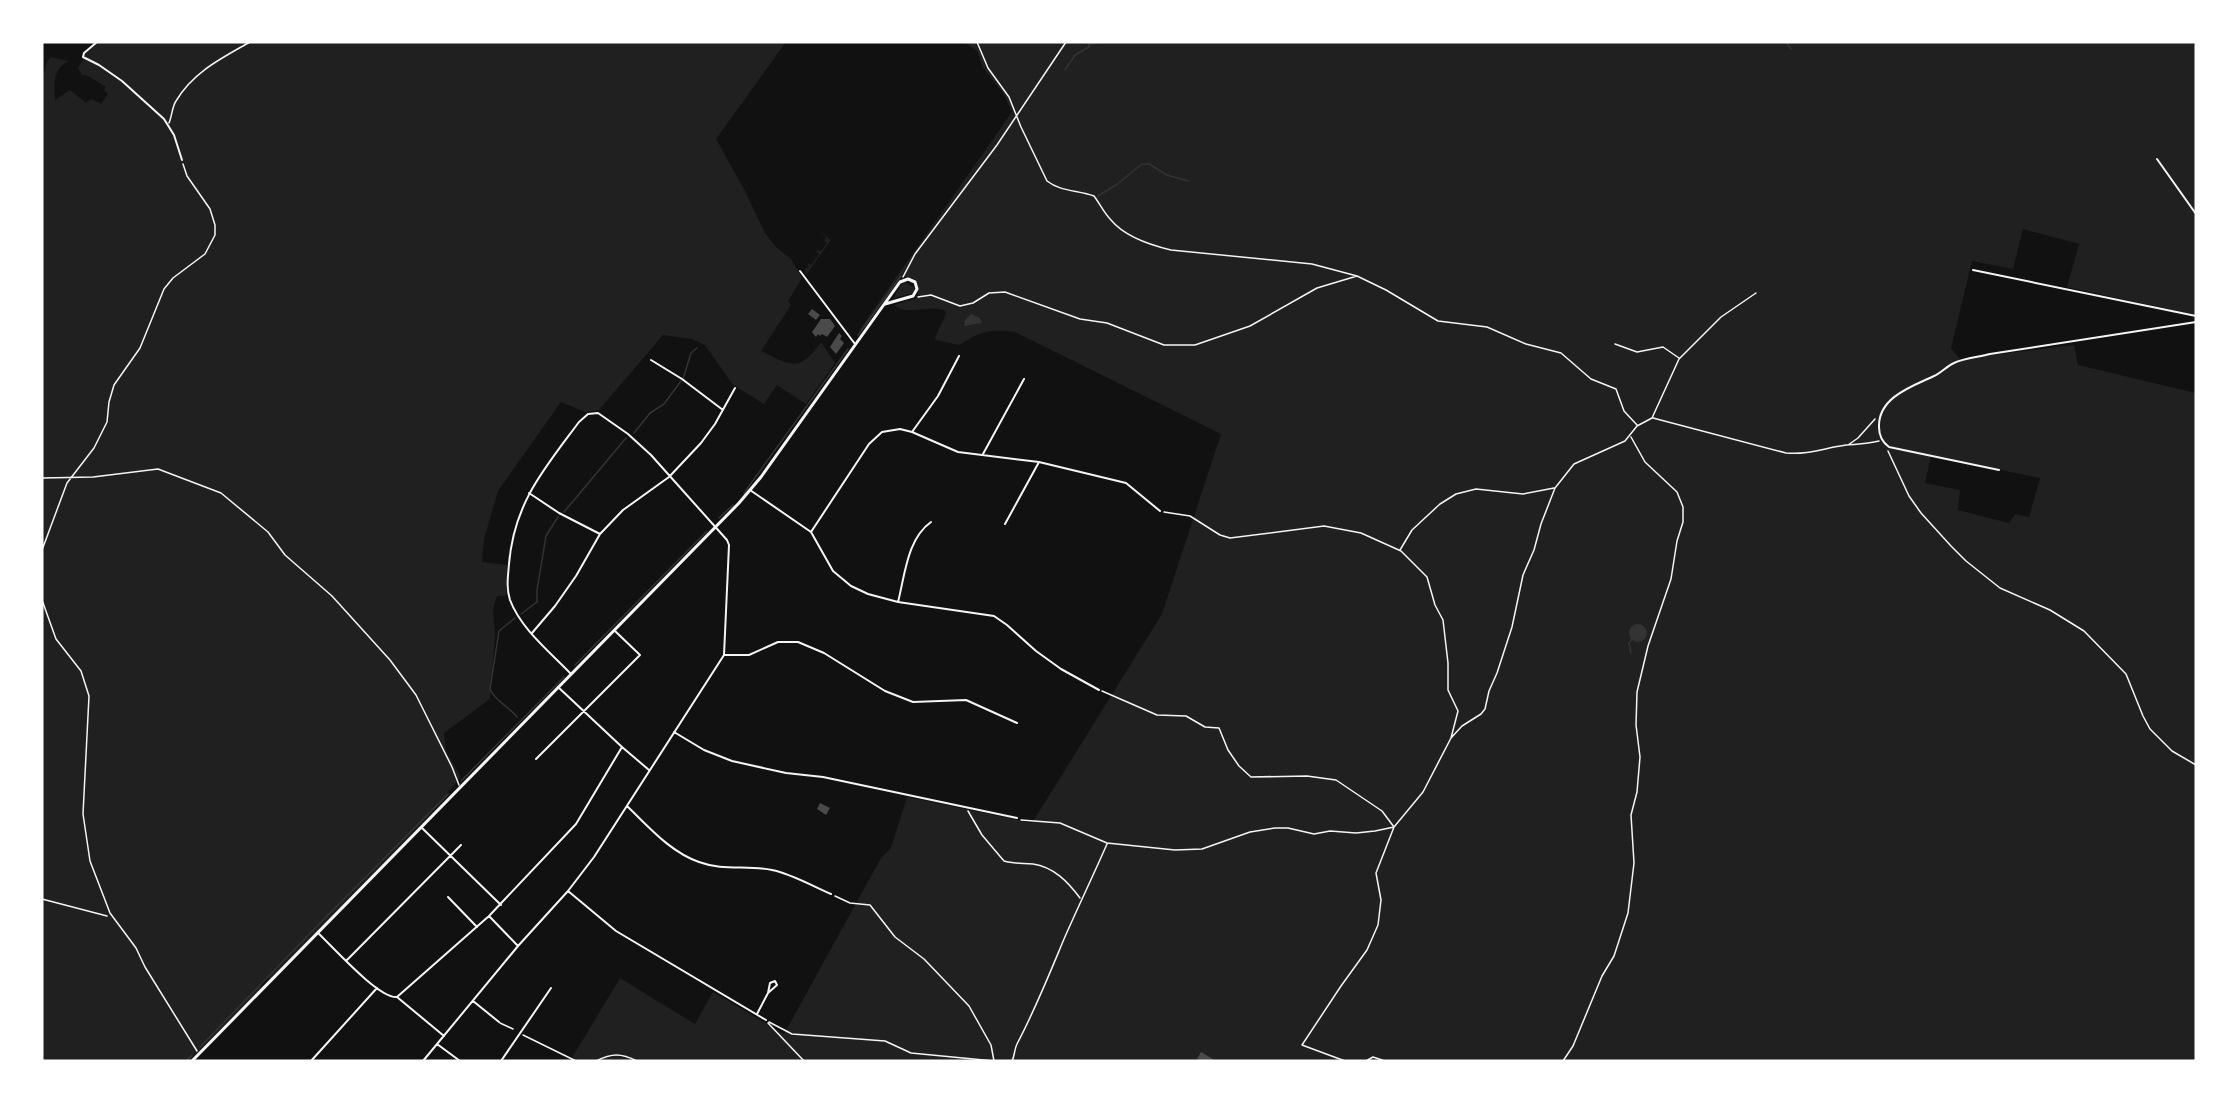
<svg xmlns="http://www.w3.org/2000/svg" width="2238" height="1103" font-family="Mulish,sans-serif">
<rect width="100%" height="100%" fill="#111"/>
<!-- green -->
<path fill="#202020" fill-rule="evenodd" d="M97 42H786L716 139 744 189 765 233 776 247 791 259 802 278 788 301 791 305 761 351C792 366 799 373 821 342L835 363 806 404 777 385 764 404 733 385 705 345 692 339 663 335 599 410 585 412 561 402 498 491 484 539 482 562 507 565 506 596H497L493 609 495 635 490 699 444 733 446 751 461 777 448 792 450 794 430 815 270 979 267 977 260 984 262 987 189 1061H42V80L47 61 51 57 69 61C52 69 54 84 55 100L70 90 86 103 91 99 101 104 108 94 104 90 106 87 88 76 82 75 78 68 84 58V53Z
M964 42H2196V315L2067 287 2079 244 2023 229 2013 269 1972 261 1951 348 1960 359 1989 353 1994 355 2074 345 2078 365 2196 393V1061H570L620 978 695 1024 713 992 784 1034 881 858 891 848 907 797 1032 823 1162 614 1221 434 1015 332C988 329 983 330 959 345L935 340C936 330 945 321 946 311 928 303 907 317 894 305L918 298V284L914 279 902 276 862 331 860 329 1012 112 1003 93 983 68 977 51ZM1931 456 2040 478 2029 517 2015 514 2009 523 1958 510 1960 490 1925 483Z
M817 229 831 240 806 275 805 269 809 267 807 264 808 263 811 265 819 254 816 252 817 250 821 251 827 243 824 241 826 237Z
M905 282 915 288 913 293 894 298 900 286Z"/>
<!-- water -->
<path fill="#333" d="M971 314 980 318 982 323 964 326 965 320Z
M1629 633a9 9 0 1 1 18 0a9 9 0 1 1-18 0Z"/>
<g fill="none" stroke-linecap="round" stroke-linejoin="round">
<!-- stream -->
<path stroke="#333" stroke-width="1.5" d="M1786 42 1791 49
M1091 44 1101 42
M1065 70 1075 55 1089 47V42
M1098 196 1116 185 1142 164H1149L1167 175 1188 181
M858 335 901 276
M683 379 691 353 697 348
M634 433 650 413 664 404 681 381
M744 493 848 349
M564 512 626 438
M719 518 733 505
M521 614 537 602V590L546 536 558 517
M515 618 499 631 490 689C494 700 509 707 517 717
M1631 653 1629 643 1632 639
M575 665 707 531
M461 781 564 677
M323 920 448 794
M200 1047 322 921
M186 1061 192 1055"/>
</g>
<!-- building -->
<path fill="#4a4a4a" d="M812 309 820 315 816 320 808 314Z
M821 319H830L835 326 827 337 822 334 820 336 818 334 816 337 812 332Z
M839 333 842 336 840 339 844 343 836 354 830 347Z
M820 803 830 808 826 815 817 809Z
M1201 1052 1216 1061H1202L1197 1059Z"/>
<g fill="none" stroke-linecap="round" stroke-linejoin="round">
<!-- path -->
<path stroke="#f5f5f5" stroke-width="1.5" d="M977 42 988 68 1009 97 1021 127 1047 181C1061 192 1078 190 1094 196 1100 204 1104 213 1111 220 1125 237 1150 245 1171 250L1312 264 1357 276 1386 290 1438 321 1487 327 1526 344 1561 353 1591 379 1616 389 1624 411 1637 425
M169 123C172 116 172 107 176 101 193 72 222 58 250 42
M903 277 915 254 997 145 1066 42
M918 297 931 295 960 306 973 303 989 293 1005 292 1080 319 1107 323 1164 345H1195L1250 326 1317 288 1357 276
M1615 344 1637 352 1663 347 1679 358
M1653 418 1786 453C1809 455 1824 448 1846 445 1857 444 1867 444 1879 441
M1848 445 1858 438 1875 419
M1888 451 1909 496 1921 513 1951 546 1966 561 2000 588 2050 610 2084 631 2126 674 2143 716 2150 729 2172 751 2196 765
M42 478 93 477 158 469 221 493 268 532 285 555 332 596 390 660 416 695 452 767 459 785
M1164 512 1190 516 1220 535 1230 538 1324 526 1361 533 1401 551 1427 577 1435 605 1443 620 1448 663V690L1458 711 1451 738
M42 550 67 483 94 448 107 422 109 402 114 385 140 348 164 289 173 278 205 254 215 235V225L210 209 187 176 183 164
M1400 550 1412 530 1440 504 1456 494 1476 489 1523 494 1554 488
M42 600 56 639 81 671 89 696 83 814 90 861 110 913 136 948 145 967 197 1051
M968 811 982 835 1004 861C1014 864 1023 863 1033 864 1054 867 1068 882 1080 898
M1021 820 1060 823 1107 843 1175 850 1202 849 1250 832 1275 828H1288L1314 834 1330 831 1356 833 1375 831 1394 827 1382 811 1336 780 1307 776 1251 777 1239 766 1228 750 1219 728 1205 727 1186 716 1157 715 1102 691
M835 896 850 903 870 905 895 937 924 959 969 1006 991 1045 994 1061
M42 899 107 916
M769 1022 792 1034 885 1041 911 1053 994 1061
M768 1023 804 1061
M523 1035 576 1061
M596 1061C612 1053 621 1053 637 1061
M1012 1061C1015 1055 1014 1050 1017 1044 1035 1010 1049 975 1064 939 1078 907 1093 876 1107 844
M1345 1061 1302 1045 1341 986 1367 950 1378 925 1381 900 1376 873 1394 827 1423 792 1451 738 1462 726 1481 714 1485 709 1489 691 1497 673 1512 627 1523 575 1534 550 1541 524 1555 488 1574 464 1625 441 1637 426 1652 418 1679 359 1721 317 1756 293
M1366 1061 1373 1057 1385 1061
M1563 1061 1573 1046 1602 976 1614 956 1628 913 1634 863 1631 815 1637 792 1640 757 1636 725 1637 692 1648 646 1671 579 1677 541 1683 522V507L1677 492 1645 462 1631 437"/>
<!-- pedestrian -->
<path stroke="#f5f5f5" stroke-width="1.5" d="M500 1023 513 1029"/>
<!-- minor -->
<path stroke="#f5f5f5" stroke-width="2" d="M97 42 84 53 83 57 99 65 122 81 164 119 174 135 182 160
M2157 159 2196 214
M1973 270 2196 316
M800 271 855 344
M651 360 682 379 723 410
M912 432 938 396 959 356
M983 454 1024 379
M1999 470 1889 447C1882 442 1879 436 1879 427 1878 397 1913 386 1934 376 1941 373 1947 366 1954 363 1964 358 1979 357 1990 354L2196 322
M750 490 811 532 833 571 851 586 868 594 898 602 994 616 1007 625 1036 651 1061 669 1099 690
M529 493 559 513 600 534
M1005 524 1039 462
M811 532 869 444 882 432 900 429 912 432 958 452 1039 462 1126 483 1160 511
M898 602C905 575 907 539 931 522
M532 633 555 606 576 576 600 534 623 510 669 477 701 443 715 424 735 388
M724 655H749L778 642H798L824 653 885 691 913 702 966 700 1017 723
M558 687 622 747 649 770
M674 732 704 750 732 761 786 773 823 777 1017 818
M536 759 640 655 615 631
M627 806C648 826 670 852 699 862 723 871 747 865 772 870 792 874 812 886 831 894
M421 827 501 905
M568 891 616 931 766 1020
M448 897 477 927
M489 916 518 946
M318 933C333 947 379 999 397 997L444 1036
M347 960 461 845
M397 997 489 916 576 824 622 747
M473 1001 499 1022
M757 1014 768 993 770 983 775 981 777 985 768 993
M437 1044 460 1061
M311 1061 377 988
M423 1061 518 946 568 891 594 857 724 655 729 545 727 540 651 455 628 434 598 413 588 414 579 422C544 469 514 503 509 564 508 576 506 588 510 600 521 629 550 652 571 674
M501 1061 551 988"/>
<!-- tertiary -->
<path stroke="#f5f5f5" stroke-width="3" d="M192 1061 739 503 761 477 900 282 908 279 915 282 917 289 913 296 885 304"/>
</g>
<!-- border -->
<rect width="2238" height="1103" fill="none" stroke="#ffffff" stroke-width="87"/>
</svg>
